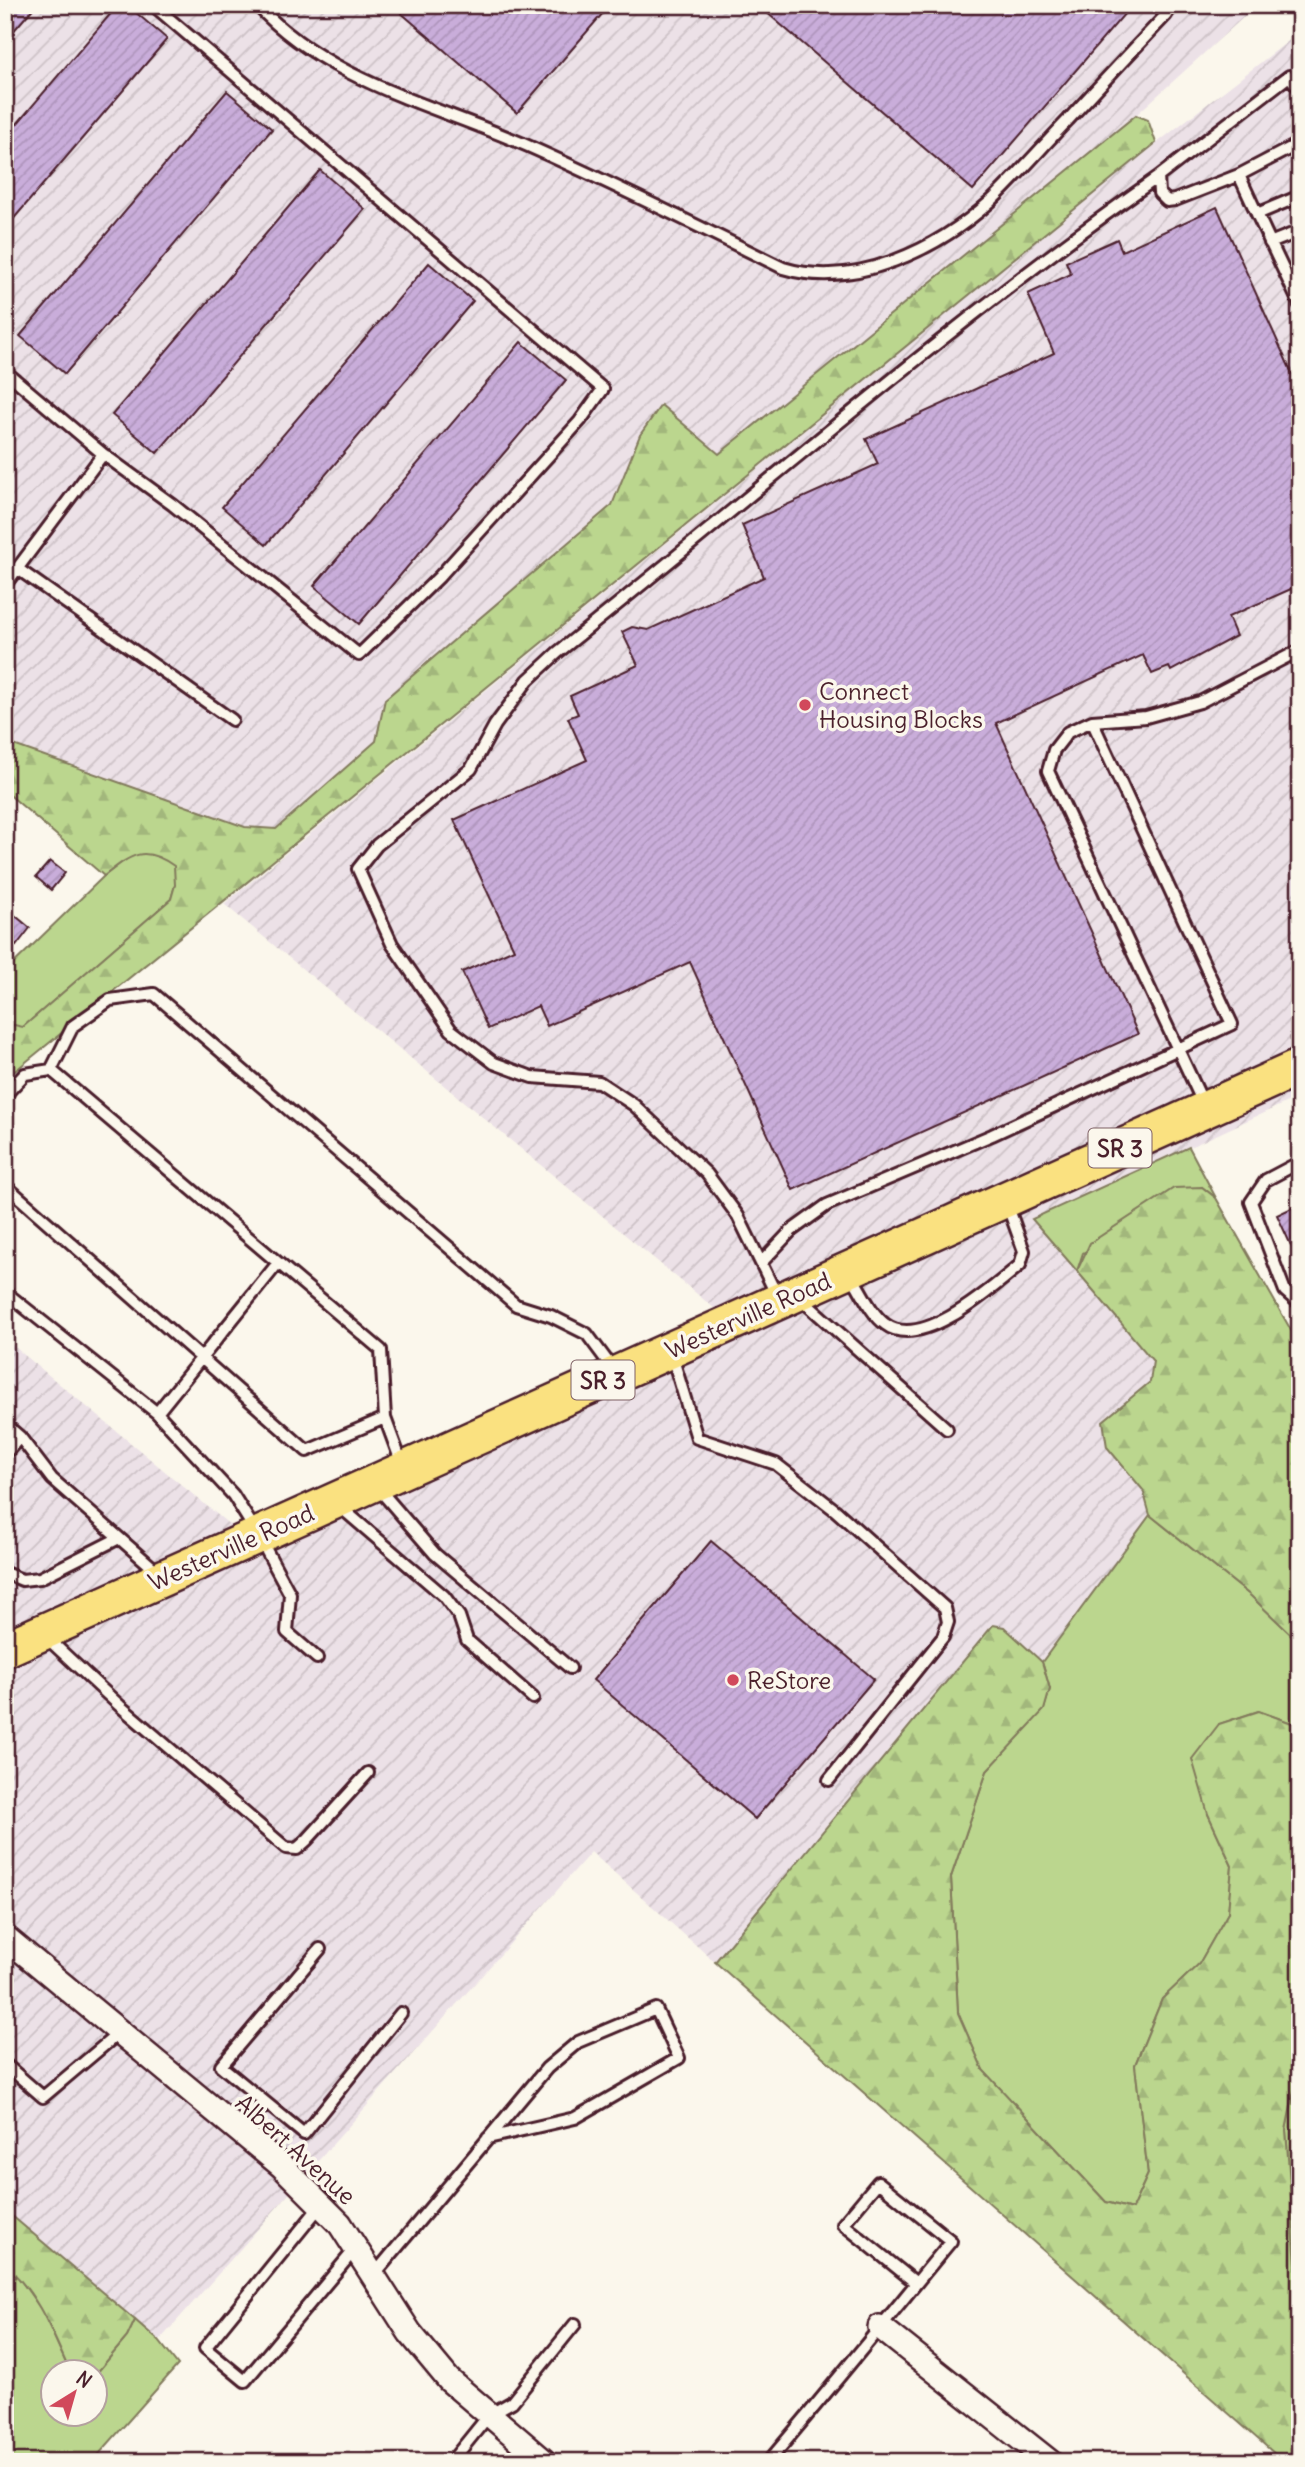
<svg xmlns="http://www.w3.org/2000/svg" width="1305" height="2467" font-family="Delius,sans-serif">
<defs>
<pattern id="industrial-furrows" width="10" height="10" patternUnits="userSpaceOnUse" patternTransform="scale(1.75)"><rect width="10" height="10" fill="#ece1e7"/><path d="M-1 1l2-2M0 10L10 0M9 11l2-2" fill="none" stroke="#ccc1c6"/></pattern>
<pattern id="forest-firs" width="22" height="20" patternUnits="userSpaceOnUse" patternTransform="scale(1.75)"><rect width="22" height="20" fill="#bbd68e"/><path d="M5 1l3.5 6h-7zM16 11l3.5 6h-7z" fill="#a2b77b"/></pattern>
<pattern id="building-hatch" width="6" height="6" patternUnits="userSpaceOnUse" patternTransform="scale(1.75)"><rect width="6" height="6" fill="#c9adda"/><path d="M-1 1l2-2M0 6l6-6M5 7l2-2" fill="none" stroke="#ae94bb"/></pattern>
</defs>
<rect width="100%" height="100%" fill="#fbf7ec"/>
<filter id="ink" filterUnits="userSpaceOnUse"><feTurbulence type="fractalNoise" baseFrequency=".0143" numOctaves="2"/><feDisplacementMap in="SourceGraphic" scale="14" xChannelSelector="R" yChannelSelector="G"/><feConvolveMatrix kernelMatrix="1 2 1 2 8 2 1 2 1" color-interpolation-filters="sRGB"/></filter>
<g filter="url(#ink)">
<!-- industrial -->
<path fill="url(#industrial-furrows)" d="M5 5H1257L1136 115 719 454 662 405 640 435 612 505 385 699 376 741 275 829 245 827 5 742Z
M1300 32V1096L1033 1220 1153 1361 1150 1382 1107 1447 1143 1490 1150 1515 1042 1662 1004 1627 993 1626 715 1962 591 1852 159 2341 5 2210V1339L248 1540 731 1322 224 904 1157 143Z"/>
<!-- grass -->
<path fill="#bbd68e" stroke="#827a5c" stroke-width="2" d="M150 853 159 854 175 866V885L171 899 22 1028 5 1023V972L104 876 131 855Z
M1189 1147 1216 1198 1202 1187 1083 1253 1077 1271 1032 1219Z
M1150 1515 1251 1596 1300 1643V1726L1258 1711 1219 1724 1208 1814 1232 1866 1228 1913 1199 1964 1162 1999 1135 2065 1148 2174 1132 2209 1106 2202 983 2070 958 2013 951 1877 987 1771 1044 1709 1050 1689 1042 1662Z
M1300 2087V2272L1296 2266 1286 2130 1294 2091Z
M17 2275 43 2312 70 2372H52V2414H94L95 2375 127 2337 135 2320 159 2341 178 2365 92 2462 5 2460V2289Z"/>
<!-- forest -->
<path fill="url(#forest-firs)" stroke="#827a5c" stroke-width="2" d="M1136 115 1148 120 1156 143 5 1079V1023L23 1027 171 899 175 885 174 866C143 844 131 855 104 876L5 791V742L245 827 276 829 376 741 385 699 612 505 640 435 661 405 719 454Z
M1202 1187 1216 1198 1300 1346V1643L1251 1596 1150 1515 1143 1490 1107 1447 1103 1421 1150 1382 1153 1361 1077 1271 1090 1243 1174 1188Z
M993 1625 1004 1627 1042 1662 1050 1689 1044 1710 987 1771 951 1877 958 2013 983 2070 1106 2202 1132 2209 1148 2174 1135 2065 1162 1999 1199 1964 1228 1913 1232 1866 1208 1814 1192 1759 1219 1724 1259 1711 1300 1726V2087L1294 2091 1286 2130 1296 2266 1300 2272V2462H1284L715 1962Z
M5 2210 135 2320 127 2337 95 2375 94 2372H70C53 2334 38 2293 5 2265Z"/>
<!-- building -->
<path fill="url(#building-hatch)" stroke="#4a1f2b" stroke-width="2" d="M5 5H36L5 41Z
M118 5H127L167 39 5 229V138Z
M392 5H610L517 113Z
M758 5H1132L973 190Z
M227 91 272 129 65 374 20 336Z
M320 170 365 209 157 453 112 415Z
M1217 207 1295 380 1300 378V585L1228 617 1236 636 1171 671 1169 667 1152 674 1143 655 996 723 1138 1034 793 1190 690 962 547 1026 538 1006 488 1029 462 972 514 949 454 820 587 760 568 718 578 714 570 696 638 665 622 632 632 627 648 630 764 577 742 525 878 464 866 439 1054 353 1028 294 1071 274 1066 262 1117 239 1122 251Z
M429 263 473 301 266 545 222 507Z
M521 342 566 380 359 624 314 586Z
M50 861 65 873 51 890 36 877Z
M5 907 30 928 16 946 5 938Z
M1300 1204V1265L1277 1215Z
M711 1541 874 1679 755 1819 593 1680Z"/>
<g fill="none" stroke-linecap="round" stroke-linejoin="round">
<defs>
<path id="service" d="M257 5C328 82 435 105 528 146 614 184 698 226 783 268 855 290 938 249 991 201 1018 175 1042 147 1068 120 1100 85 1133 50 1166 15L1172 5
M1300 89 1289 76 1158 177 1159 193 1167 201 1175 200 1239 175 1300 143
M1239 175 1257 214
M1300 196 1257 214 1300 305
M1270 243 1300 231
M5 371 103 454 173 505 359 655 439 577 580 421 603 389 153 5
M18 569 232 720
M5 585 103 454
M5 1095 25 1074 51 1070
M1204 1105 1048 771 1054 750 1068 732 1092 721 1146 717 1200 702 1300 650
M1300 1162 1266 1180 1251 1202 1285 1291 1300 1304
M5 1185 307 1451 385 1418
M278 1263 157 1413 233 1495 258 1535 290 1594 287 1632 317 1658
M761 1263 791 1231 827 1205 992 1135 1232 1024 1092 721
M851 1275C861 1290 871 1314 885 1324 921 1352 992 1288 1020 1265L1024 1251 1007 1204
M5 1292 157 1413
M778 1298 738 1216 707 1174 634 1105 599 1082 532 1077 494 1063 451 1030 392 944 358 869 377 845 471 769 495 725 528 680 557 653C757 493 949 324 1158 177
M800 1298 947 1429
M672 1356 697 1438 776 1464 835 1510 945 1608 948 1622 943 1637 829 1780
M5 1424 20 1437 52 1479 159 1573
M5 1454 20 1437
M402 1464 385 1418 381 1350 51 1070 73 1026 110 1000 154 994 516 1305 551 1316 587 1334 613 1369
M378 1488 435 1554 570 1668
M338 1505 444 1596 459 1616 467 1640 533 1698
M5 1573 22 1580 40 1578 119 1538
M46 1637 120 1706 286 1848 297 1849 307 1840 368 1773
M320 1949 221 2066 304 2134 401 2013
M5 2064 43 2097 120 2032
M241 2132 265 2104
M321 2205 205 2348 245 2381 356 2248
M374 2275 547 2068 578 2042 656 2009 679 2058 575 2118 488 2138
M451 2462 489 2415 512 2402 575 2324
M768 2462C830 2389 890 2315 951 2241L878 2182 843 2224 916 2283"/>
<path id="minor" d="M5 1937 283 2167 340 2224 410 2333 449 2380 545 2462
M880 2327 1050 2462"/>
<path id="primary" d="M5 1649 1300 1067"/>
</defs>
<!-- service casing -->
<use href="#service" stroke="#4a1f2b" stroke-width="16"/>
<!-- minor casing -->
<use href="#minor" stroke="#4a1f2b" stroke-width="28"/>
<!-- primary casing -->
<use href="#primary" stroke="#4a1f2b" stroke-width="40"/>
<!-- service -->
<use href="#service" stroke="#fbf7ec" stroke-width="10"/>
<!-- minor -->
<use href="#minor" stroke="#fbf7ec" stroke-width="23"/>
<!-- primary -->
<use href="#primary" stroke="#fae180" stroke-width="35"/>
</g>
</g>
<!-- markers -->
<g fill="#d1495b" stroke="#fbf7ec" stroke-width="2.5">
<circle cx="805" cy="705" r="7"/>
<circle cx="733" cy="1680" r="7"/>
</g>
<g text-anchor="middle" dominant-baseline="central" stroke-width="7" stroke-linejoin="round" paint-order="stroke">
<!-- shield labels -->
<g fill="#fbf7ec" stroke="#7f6065" stroke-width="2">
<rect x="1088.5" y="1128.5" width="63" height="39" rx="5"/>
<rect x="571.5" y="1360.5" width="63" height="39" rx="5"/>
</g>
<g font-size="23" font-weight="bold" fill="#4a1f2b">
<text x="1120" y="1148">SR 3</text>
<text x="603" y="1380">SR 3</text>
</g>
<!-- poi labels -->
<g font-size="24" fill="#4a1f2b" stroke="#fbf7ec" text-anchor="start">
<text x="819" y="691">Connect<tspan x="819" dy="28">Housing Blocks</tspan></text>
<text x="747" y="1680">ReStore</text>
</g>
<!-- street labels -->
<g font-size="24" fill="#4a1f2b" stroke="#fbf7ec">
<text transform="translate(748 1315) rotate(-24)">Westerville Road</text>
<text transform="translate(231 1547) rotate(-24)">Westerville Road</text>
<text transform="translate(296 2149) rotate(42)">Albert Avenue</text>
</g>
</g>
<!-- margin -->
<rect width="1305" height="2467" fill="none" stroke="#fbf7ec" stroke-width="28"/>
<rect x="14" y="14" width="1277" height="2439" fill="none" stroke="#4a1f2b" stroke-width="2.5" filter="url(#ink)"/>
<!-- north arrow -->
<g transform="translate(74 2393) rotate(37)"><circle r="33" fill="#fbf7ec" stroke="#b4a19f" stroke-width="2"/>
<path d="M0-5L12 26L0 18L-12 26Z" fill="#d1495b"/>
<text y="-10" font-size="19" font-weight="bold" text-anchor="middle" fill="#4a1f2b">N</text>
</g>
</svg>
